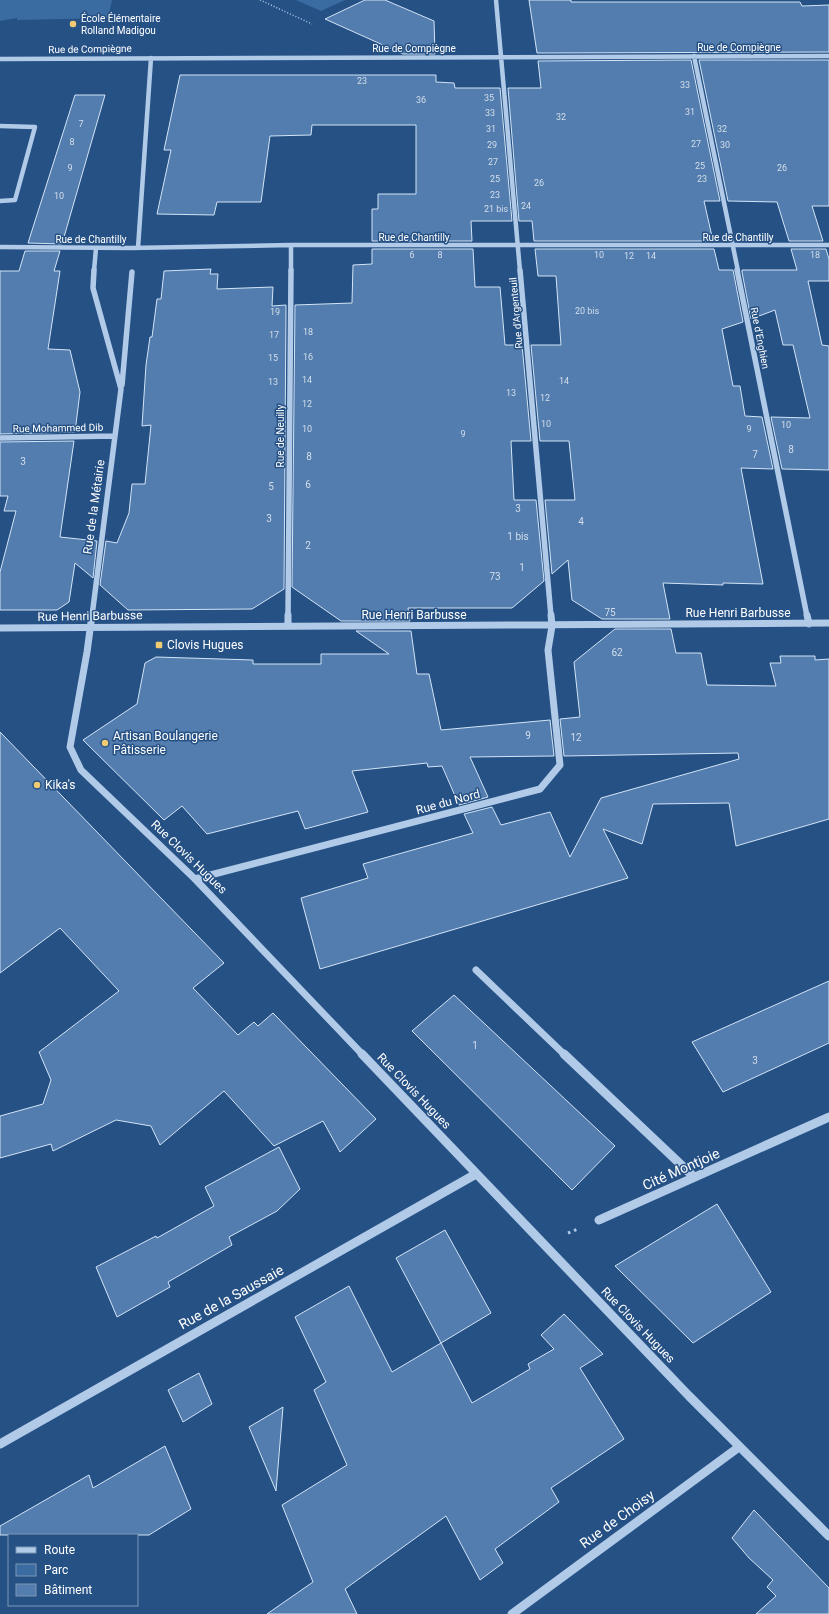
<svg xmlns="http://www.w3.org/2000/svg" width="829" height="1614" font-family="Roboto,sans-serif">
<rect width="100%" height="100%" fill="#265185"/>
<!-- green -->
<path fill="#3a6ba1" d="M0 0H112L108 18 17 20V18L0 21Z
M296 0H345L321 11Z"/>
<!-- building -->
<path fill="#527dae" stroke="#d3e4f6" d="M365 0H385L434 21 435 54H403L325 19Z
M529 0H571V2H800L802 6 829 5V52L537 53Z
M691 60 720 201H704L713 241H534L532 221H519L508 88H541L538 61Z
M699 60H829V206H812L823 241H789L777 202 728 201Z
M180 75H436V82L454 83 455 88H500L512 221H471L472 241H372V209H378V194H416V125H312L311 135 270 136 261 202H217L214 215 157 214 171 150H164Z
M75 95H105L62 244 28 243Z
M372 249H473L475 287H500L505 345H522L531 441H511L514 500H536L544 581 512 608H408L410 621H341L292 587 295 305 352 303 353 265 372 264Z
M535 249H714L719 270H733L743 322 722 329 733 386H740L745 416 762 417 773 469 741 468 763 584 723 583V585L663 583 670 619H602L572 600 568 560 552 574 545 500H575L569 441H540L531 345H561L556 276H538Z
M791 249H826L829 259V281H808L822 345 829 346V470L782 469 771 417 810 418 793 345H783L775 310 751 319 742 272V270H797Z
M25 251H60L54 271H60L48 349 70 350 80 392 75 432 0 434V271H19Z
M211 269 210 274H218L217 289 273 287 272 306 286 305 284 589 252 609 128 610 100 585 106 541 117 543 129 513 132 484H145L151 425 142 426 146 365 150 337H152L157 299H161L164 271Z
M74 441 60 537 97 541 93 578 75 563 69 602 57 610H0V572L16 511H4L8 496H0V442Z
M615 629H671L676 653H701L707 685 776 686 770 663H781L780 656H815V660L829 659V819L736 846 729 803 653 804 642 844 603 829 628 878 320 969 301 898 368 878 363 864 473 833 464 814 492 807 501 825 550 812 570 857 601 798 739 759 738 753 564 756 560 719 580 717 574 662Z
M356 631H411L417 674H429L441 730 550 720 554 756 470 757 488 797 459 805 442 766 428 767 427 763 352 771 368 812 305 829 298 811 207 834 182 806 164 820 83 740 137 704 145 663 156 657 253 660V664H321V654H389Z
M0 732 224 963 193 988 238 1035 254 1022 258 1026 273 1013 376 1119 340 1152 323 1121 274 1146 224 1091 160 1145 151 1126 116 1120 53 1151 51 1144 0 1158V1116L43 1104 51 1080 39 1052 119 991 60 928 0 973Z
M829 981V1043L723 1092 692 1042Z
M454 995 615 1146 572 1190 412 1031Z
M279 1147 300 1189 277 1211 229 1237 232 1245 168 1282 170 1287 117 1317 96 1267 156 1236 157 1238 214 1206 205 1187Z
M717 1204 771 1292 693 1343 615 1266Z
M445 1230 491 1313 441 1343 472 1403 530 1369 528 1364 554 1349 541 1335 564 1314 603 1354 580 1368 624 1439 551 1488 559 1502 495 1549 503 1563 480 1580 446 1516 345 1589 357 1614H267L313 1582 282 1505 347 1465 314 1390 326 1382 295 1317 349 1286 392 1372 441 1343 396 1258Z
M199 1373 212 1404 183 1422 168 1390Z
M283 1407 276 1491 249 1427Z
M165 1446 191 1509 149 1535H0V1526L89 1475 93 1488Z
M754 1510 829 1588V1614H756L776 1596 767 1587 773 1580 749 1558 732 1538Z"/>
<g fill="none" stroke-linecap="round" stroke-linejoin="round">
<!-- path-far1 -->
<path stroke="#b0cae8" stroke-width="1.5" stroke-dasharray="1 2" stroke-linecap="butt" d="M260 0 312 24"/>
<!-- path -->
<path stroke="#b0cae8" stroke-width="3" stroke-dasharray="2.5 4" stroke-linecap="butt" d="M568 1233 578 1229"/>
<!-- minor-far3 -->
<path stroke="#b0cae8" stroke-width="4.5" d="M496 0 520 271
M694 56 738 271
M0 59 829 56
M0 126 35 127 15 200 0 201
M0 247 131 248 291 245H829
M138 248 151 58
M94 271 96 248
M291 271V245"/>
<!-- minor-far2 -->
<path stroke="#b0cae8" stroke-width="5.5" d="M520 270 551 616
M737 270 807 616
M122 385 132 272
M0 438 115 436
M92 616 121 389 93 288 94 270
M288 616 291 270"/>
<!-- minor-far1 -->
<path stroke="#b0cae8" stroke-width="7" d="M92 615 87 652 70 747 81 770 195 879 363 1055
M807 615 809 624
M288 626V615
M0 628 829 623
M195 879 540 789 560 765 548 650 552 626 551 615
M476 970 565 1055"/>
<!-- minor -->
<path stroke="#b0cae8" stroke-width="9" d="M362 1054 689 1396 829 1536
M564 1054 694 1177
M599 1220 829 1117
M0 1444 476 1174
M512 1614 739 1447"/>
</g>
<!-- markers -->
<g fill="#f1ca74" stroke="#265185" stroke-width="1.5">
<circle cx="73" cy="24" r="4"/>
<rect x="155" y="641" width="8" height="8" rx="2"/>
<circle cx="105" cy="743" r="4"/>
<circle cx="37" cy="785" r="4"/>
</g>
<g text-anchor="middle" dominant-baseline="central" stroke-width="3" stroke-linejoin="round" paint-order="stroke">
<!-- far-number labels -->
<g font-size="9" fill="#d4deeb">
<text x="362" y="81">23</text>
<text x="685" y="85">33</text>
<text x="489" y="98">35</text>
<text x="421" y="100">36</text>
<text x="690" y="112">31</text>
<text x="490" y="113">33</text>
<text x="561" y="117">32</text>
<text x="81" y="124">7</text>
<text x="491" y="129">31</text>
<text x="722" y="129">32</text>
<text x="72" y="142">8</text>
<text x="696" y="144">27</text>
<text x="492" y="145">29</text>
<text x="725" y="145">30</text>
<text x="493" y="162">27</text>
<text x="700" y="166">25</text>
<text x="70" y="168">9</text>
<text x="782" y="168">26</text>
<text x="495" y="179">25</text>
<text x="702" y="179">23</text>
<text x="539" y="183">26</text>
<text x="495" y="195">23</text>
<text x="59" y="196">10</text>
<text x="526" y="206">24</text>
<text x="496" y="209">21 bis</text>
<text x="412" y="255">6</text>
<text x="440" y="255">8</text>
<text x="599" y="255">10</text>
<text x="815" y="255">18</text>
<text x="629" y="256">12</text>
<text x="651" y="256">14</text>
<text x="587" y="311">20 bis</text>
<text x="275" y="312">19</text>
<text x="308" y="332">18</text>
<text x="274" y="335">17</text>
<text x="308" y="357">16</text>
<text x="273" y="358">15</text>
<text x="307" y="380">14</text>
<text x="564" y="381">14</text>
<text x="273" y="382">13</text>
<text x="511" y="393">13</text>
<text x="545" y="398">12</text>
<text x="307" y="404">12</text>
<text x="546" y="424">10</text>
<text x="786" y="425">10</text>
<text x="307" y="429">10</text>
<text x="749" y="429">9</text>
<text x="463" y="434">9</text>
</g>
<!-- far-poi labels -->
<g font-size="10" fill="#fff" stroke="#265185" text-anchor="start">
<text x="81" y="18">École Élémentaire<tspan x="81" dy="12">Rolland Madigou</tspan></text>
</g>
<!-- far-street labels -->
<g font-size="10" fill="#fff" stroke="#265185">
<text x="739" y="47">Rue de Compiègne</text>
<text x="414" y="48">Rue de Compiègne</text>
<text transform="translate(90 49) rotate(-1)">Rue de Compiègne</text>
<text x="414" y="237">Rue de Chantilly</text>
<text x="738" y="237">Rue de Chantilly</text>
<text x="91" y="239">Rue de Chantilly</text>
<text transform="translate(516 313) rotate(-95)">Rue d'Argenteuil</text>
<text transform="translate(760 338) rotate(79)">Rue d'Enghien</text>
<text transform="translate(58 428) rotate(-1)">Rue Mohammed Dib</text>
<text transform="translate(280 436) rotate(-90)">Rue de Neuilly</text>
</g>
<!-- number labels -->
<g font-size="10" fill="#d4deeb">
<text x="791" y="449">8</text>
<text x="755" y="454">7</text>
<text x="309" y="456">8</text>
<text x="23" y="461">3</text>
<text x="308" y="484">6</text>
<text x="271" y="486">5</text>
<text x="518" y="508">3</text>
<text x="269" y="518">3</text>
<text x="581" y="521">4</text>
<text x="518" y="536">1 bis</text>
<text x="308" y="545">2</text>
<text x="522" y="567">1</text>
<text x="495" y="576">73</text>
<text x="610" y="612">75</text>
<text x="617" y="652">62</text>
<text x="528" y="735">9</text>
<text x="576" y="737">12</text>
<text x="475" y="1045">1</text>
<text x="755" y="1060">3</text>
</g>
<!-- street labels -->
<g font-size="12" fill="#fff" stroke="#265185">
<text transform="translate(94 507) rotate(-82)">Rue de la Métairie</text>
<text x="738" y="613">Rue Henri Barbusse</text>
<text x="414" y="615">Rue Henri Barbusse</text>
<text transform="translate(90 616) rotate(-1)">Rue Henri Barbusse</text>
<text transform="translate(448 802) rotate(-15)">Rue du Nord</text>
<text transform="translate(189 857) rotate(44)">Rue Clovis Hugues</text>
<text transform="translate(414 1091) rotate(46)">Rue Clovis Hugues</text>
<text transform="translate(638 1325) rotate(46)">Rue Clovis Hugues</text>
</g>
<!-- poi labels -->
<g font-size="12" fill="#fff" stroke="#265185" text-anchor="start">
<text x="167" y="645">Clovis Hugues</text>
<text x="113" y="736">Artisan Boulangerie<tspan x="113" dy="14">Pâtisserie</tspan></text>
<text x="45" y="785">Kika's</text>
</g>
<!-- near-street labels -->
<g font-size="14" fill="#fff" stroke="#265185">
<text transform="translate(681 1169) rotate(-24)">Cité Montjoie</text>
<text transform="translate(231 1297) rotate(-29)">Rue de la Saussaie</text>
<text transform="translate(617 1519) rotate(-36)">Rue de Choisy</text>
</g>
</g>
<!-- legend -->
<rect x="8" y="1534" width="130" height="72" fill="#265185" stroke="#7d97b6"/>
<rect x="16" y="1547" width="20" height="6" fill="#b0cae8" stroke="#7d97b6"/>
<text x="44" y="1554" font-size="12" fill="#ffffff">Route</text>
<rect x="16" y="1564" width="20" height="12" fill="#3a6ba1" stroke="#7d97b6"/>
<text x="44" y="1574" font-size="12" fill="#ffffff">Parc</text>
<rect x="16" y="1584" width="20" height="12" fill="#527dae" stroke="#7d97b6"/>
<text x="44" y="1594" font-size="12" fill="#ffffff">Bâtiment</text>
</svg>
